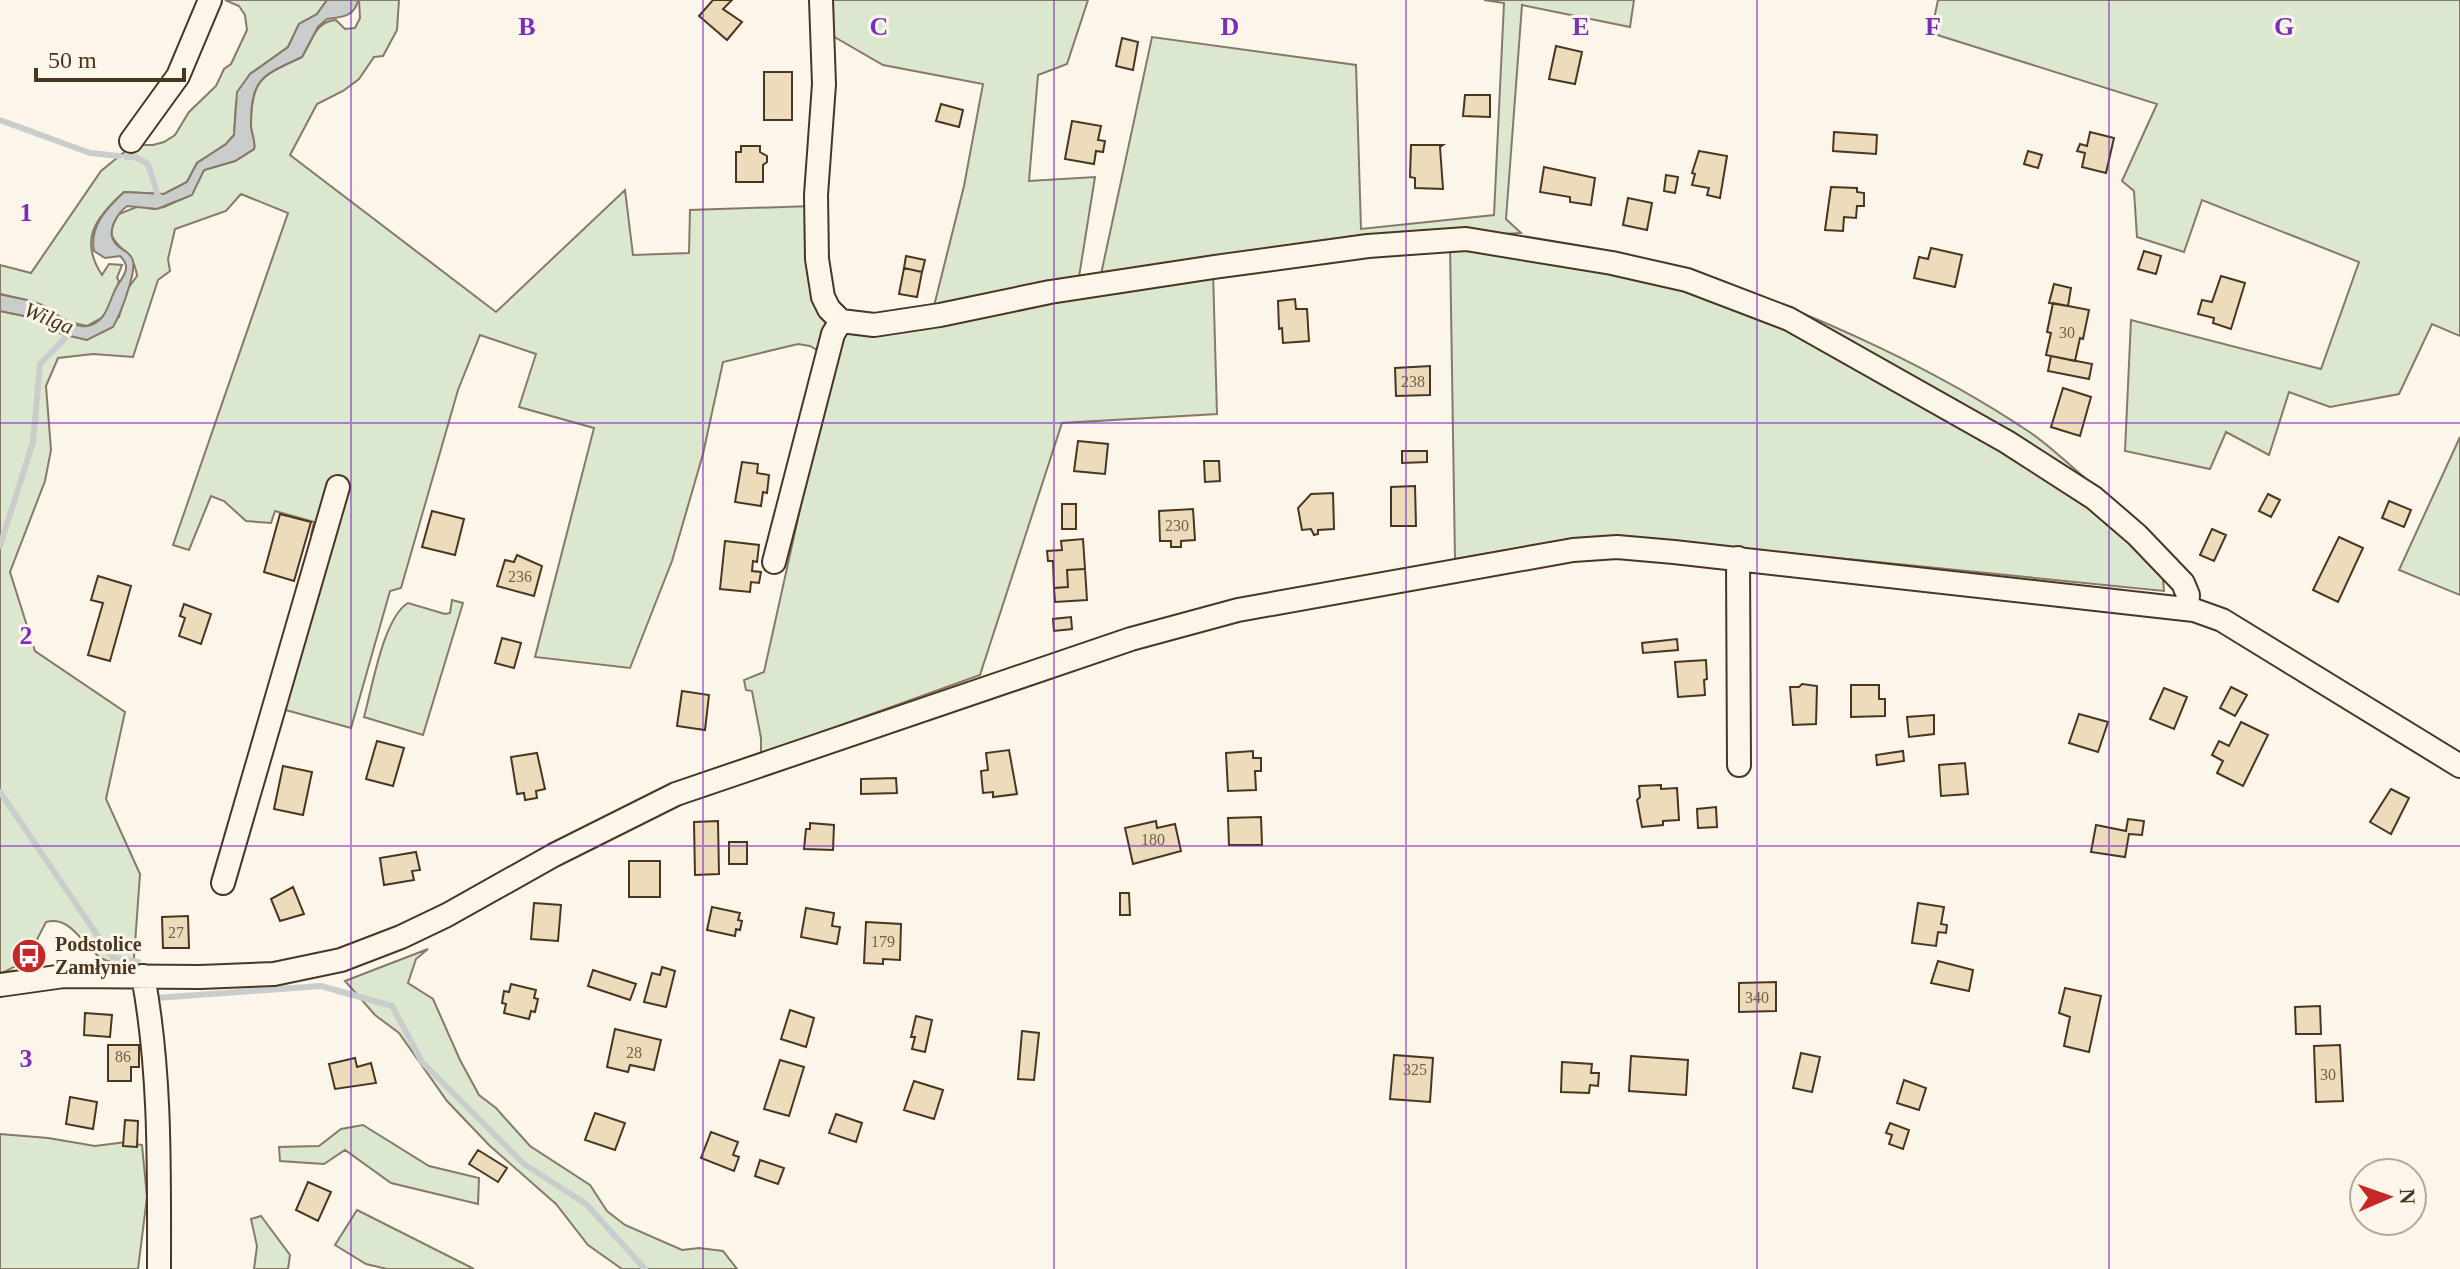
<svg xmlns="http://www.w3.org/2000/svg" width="2460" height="1269" font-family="Georgia,serif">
<rect width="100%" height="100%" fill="#fbf6e9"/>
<!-- green -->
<path fill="#dce7d0" stroke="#887966" stroke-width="2" d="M225 0H327L317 14 299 24 288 47 250 74 236 103 234 135 226 144 197 163 187 182 164 194 124 192C95 218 79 240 102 275L109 264 122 265 117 278 119 281 108 311 103 317 87 326 69 322 34 302 0 294V265L31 273 101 171 133 145H153L164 142 175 135 189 112 216 86 224 69 231 64 247 30 245 15 239 6Z
M359 0H399L397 30 383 56 374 57 359 79 343 91 317 104 290 155 496 312 625 190 633 255 689 253 690 210 812 206 830 317 822 353 810 346 798 344 723 362 703 454 672 561 630 668 535 657 594 428 519 407 536 354 480 335 458 390 401 588 390 591 351 728 282 709 328 540 311 535 314 522 275 511 271 523 246 521 224 501 211 496 189 550 173 545 288 213 241 194 226 211 175 229 168 259 170 271 158 280 133 357 93 354 58 358 46 386 51 450 45 481 10 572 35 651 125 712 106 799 140 874 134 958 132 966C122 964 109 963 101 958 83 946 71 915 46 922L26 961 0 974V311L34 318 62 334 87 340 119 317 126 291 137 276C133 241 96 248 119 214L139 206 153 209 164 207 191 195 204 170 235 161 254 149C256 141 251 134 251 125 251 77 263 76 302 57 312 42 315 21 336 20L345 29 355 28 360 18Z
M828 0H1088L1067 64 1038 75 1029 181 1095 177 1078 283 933 310 964 186 983 84 883 65 831 35Z
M1484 0H1634L1630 27 1522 5 1506 219 1521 233 1362 242 1100 279 1152 37 1356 65 1361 229 1494 215 1504 3Z
M1938 0H2460V336L2432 324 2399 394 2330 407 2289 392 2269 455 2226 432 2210 469 2125 451 2131 320 2321 369 2359 262 2202 200 2184 252 2137 237 2134 191 2122 181 2157 104 1931 33Z
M1450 245 1651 277 1734 305 1860 362 2092 502 2162 569 2164 591 1640 538 1572 539 1455 559Z
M1213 271 1217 414 1062 423 980 675 761 754V738L752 691 746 690 744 680 764 672 837 342 850 326Z
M1719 280C1827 321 1932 367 2028 431 2048 444 2066 462 2085 478L1797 317Z
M2460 437V595L2399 570Z
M452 600 463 603 423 735 364 717C372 689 383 618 408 603L445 614 450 613Z
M428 949 416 959 408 983 433 999 460 1060 479 1095 496 1108 530 1146 590 1185 607 1211 625 1225 682 1250 699 1248 723 1251 737 1269H622L588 1245 556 1204 489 1145 447 1101 399 1033 375 1015 345 981Z
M363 1125 429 1166 479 1178 478 1204 391 1183 345 1150 324 1164 280 1161 279 1147 319 1146 341 1129Z
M0 1134 48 1138 95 1146 126 1142 142 1145 147 1197 138 1269H0Z
M357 1210 474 1269H387L366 1264 335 1245Z
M261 1216 290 1255 288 1269H254L257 1246 251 1219Z"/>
<!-- water -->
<path fill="#c9cecd" stroke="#887966" stroke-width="2" d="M327 0H358C355 17 341 17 327 19L318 27 302 57C264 75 250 77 251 125 251 134 256 141 254 149L235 161 204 170 192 195 157 209 127 206C117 214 105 232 116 244 122 251 130 251 133 261 136 274 120 315 113 327L87 340 62 334 34 318 0 311V294C13 298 30 299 42 305 56 312 70 329 87 326 107 322 108 303 116 288 122 277 133 268 120 256L105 258 94 251C89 226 107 208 124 192L164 194 187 182 197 163 226 144 234 135 237 92 250 74 288 47 299 24 317 14Z"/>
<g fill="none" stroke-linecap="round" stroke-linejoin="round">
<!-- stream -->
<path stroke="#c9cecd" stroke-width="6" d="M0 120 90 153 119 156
M126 157H135L148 164 159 199
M0 546 33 442 40 364 71 332
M0 792 112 957 138 962
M156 998 321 986 392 1006 422 1062 524 1164 586 1204 645 1269"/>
</g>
<!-- building -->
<path fill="#ecdcbc" stroke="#4a3520" stroke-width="2" d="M713 0H732L723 9 742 22 727 40 699 16Z
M1122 38 1138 42 1133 70 1116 66Z
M1556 46 1582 52 1575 84 1549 79Z
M764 72H792V120H764Z
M1465 95H1490V117L1463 116Z
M941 104 963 110 959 127 936 121Z
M1072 121 1101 126 1098 140 1105 141 1103 152 1096 151 1094 164 1065 159Z
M1834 132 1877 135 1876 154 1833 151Z
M2090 132 2114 138 2106 173 2082 167 2085 153 2077 151 2080 144 2087 146Z
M1411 145H1443L1440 147 1443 189 1415 188V178L1410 177Z
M741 146H760V152L767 156V162L763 165V182H736V152H741Z
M1699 151 1727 156 1720 198 1707 195 1709 188 1692 185 1695 174 1692 173Z
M2028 151 2042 155 2038 168 2024 164Z
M1544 167 1595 178 1591 205 1570 202V197L1540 192Z
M1666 175 1678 177 1675 193 1664 191Z
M1831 187 1857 188V192L1864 193V206H1857L1856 218 1844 217 1843 231 1825 230Z
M1628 198 1652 203 1647 230 1623 225Z
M1931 248 1962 255 1955 287 1914 278 1919 257 1928 259Z
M2144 251 2161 256 2156 274 2138 269Z
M906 256 925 260 922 272 904 268Z
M904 268 922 272 917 297 899 294Z
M2221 276 2245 283 2231 329 2213 323 2214 318 2198 314 2202 300 2212 302Z
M2054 284 2071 288 2068 306 2049 303Z
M1295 299 1296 309H1307L1309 341 1283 343 1282 328 1279 329 1278 301Z
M2053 303 2089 310 2083 339 2080 338 2075 361 2046 355 2051 333 2047 332Z
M2051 356 2092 364 2089 379 2048 371Z
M1430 366V395L1396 396 1395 368Z
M2063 388 2091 397 2080 436 2051 427Z
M1078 441 1108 444 1105 474 1074 471Z
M1402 451H1427V462L1402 463Z
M1204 461H1219L1220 481 1205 482Z
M742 462 758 464 757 473 769 475 767 493 763 492 761 506 735 502Z
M1415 486 1416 526H1391V487Z
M1333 493 1334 529 1318 530V534L1314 535 1311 529 1302 530 1298 508 1311 494Z
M2268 494 2280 500 2271 517 2259 511Z
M2389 501 2411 510 2404 527 2382 518Z
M1062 504H1076V529H1062Z
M1193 509 1195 540 1181 541V547H1171V541H1160L1159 511Z
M432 511 464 519 455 555 422 547Z
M280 514 311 522 294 581 264 572Z
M2212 529 2226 535 2214 561 2200 555Z
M2339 537 2363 548 2338 602 2313 590Z
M1083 539 1085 569 1067 570 1068 587 1054 588 1053 561H1048L1047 551 1062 550 1061 541Z
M725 541 759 545 757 562 753 561 752 571 761 572 759 583 751 582 750 592 720 589Z
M517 555 542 566 534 596 497 586 505 560 514 562Z
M1085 569 1087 600 1055 602 1054 588 1068 587 1067 570Z
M98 576 131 586 110 661 88 655 103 603 91 600Z
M184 604 211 614 201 644 179 636 185 618 180 616Z
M1071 617 1072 629 1054 631 1053 619Z
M502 638 521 643 514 668 495 663Z
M1677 639 1678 650 1643 653 1642 643Z
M1706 660 1707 679 1704 680 1705 695 1678 697 1675 662Z
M1802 684 1817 686 1816 724 1793 725 1790 687H1799Z
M1851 685H1879V699H1885V716L1851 717Z
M2231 687 2247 695 2235 716 2220 708Z
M2164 688 2187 697 2174 729 2150 719Z
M682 691 709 695 705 730 677 726Z
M2079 714 2108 722 2098 752 2069 743Z
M1934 715V734L1909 737 1907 717Z
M2241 722 2268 735 2243 786 2217 773 2223 761 2212 755 2219 741 2229 746Z
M377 741 404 748 393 786 366 779Z
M1009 750 1017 794 993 797V792L983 793 981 771 988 770 986 753Z
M1253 751V758H1261V771H1255L1256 790 1228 791 1226 753Z
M1903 751 1904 761 1877 765 1876 755Z
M537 753 545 789 536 791 537 798 525 800 524 793 517 794 511 757Z
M1965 763 1968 794 1941 796 1939 765Z
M283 766 312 772 303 815 274 809Z
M896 778 897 793 861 794V779Z
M1661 785V789L1677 788 1679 820 1663 821V825L1642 827 1637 800 1640 797 1639 786Z
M2391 789 2409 798 2391 834 2370 822Z
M1716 807 1717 827 1698 828 1697 809Z
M1261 817 1262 845H1229L1228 818Z
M2128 819 2144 821 2142 835 2129 834 2125 857 2091 852 2096 825 2126 831Z
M718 821 719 874 695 875 694 822Z
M1156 821 1157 828 1175 824 1181 851 1133 864 1125 828Z
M810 823 834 825 833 850 804 849 806 829H810Z
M729 842H747V864H729Z
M416 852 420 870 412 871 414 880 384 885 380 858Z
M629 861H660V897H629Z
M293 887 304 914 280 921 271 899Z
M1120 893H1129L1130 915H1120Z
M534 903 561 905 558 941 531 939Z
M1918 903 1944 907 1941 924 1947 925 1946 933 1938 932 1936 946 1912 943Z
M712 907 740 913 738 920 742 921 740 930 736 929 735 936 707 930Z
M806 908 834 913 832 926 840 927 837 944 801 937Z
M188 916 189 948H163L162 917Z
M866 922 901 924 900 960 883 959V964L864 963Z
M1938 961 1973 970 1969 991 1931 983Z
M662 967 675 971 666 1007 644 1002 652 973 660 975Z
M593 970 636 984 630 1000 588 986Z
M1776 982V1011L1739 1012V983Z
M511 984 536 990 534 998 538 999 535 1012 531 1011 529 1019 504 1013 506 1004 502 1003 504 991 509 992Z
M2065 988 2101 996 2089 1052 2064 1046 2070 1017 2059 1013Z
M2320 1006 2321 1034H2296L2295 1007Z
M790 1010 814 1018 806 1047 781 1039Z
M85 1013 112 1015 110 1037 84 1035Z
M916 1016 932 1020 925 1052 912 1049 915 1037H911Z
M615 1029 661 1040 654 1070 630 1065 628 1072 607 1067Z
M1022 1031 1039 1033 1034 1080 1018 1079Z
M108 1045H139V1067H131V1081H108Z
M2340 1045 2343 1101 2316 1102 2314 1046Z
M1801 1053 1820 1057 1812 1092 1793 1088Z
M1394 1055 1433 1058 1430 1102 1390 1099Z
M1631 1056 1688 1060 1686 1095 1629 1091Z
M355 1058 357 1067 371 1063 376 1083 335 1089 329 1064Z
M780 1060 804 1067 789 1116 764 1109Z
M1562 1062 1592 1064 1591 1073H1599L1598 1086 1590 1085 1589 1093 1561 1092Z
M1904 1080 1926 1088 1919 1110 1897 1103Z
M914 1081 943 1090 934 1119 904 1110Z
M70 1097 97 1102 93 1129 66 1124Z
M595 1113 625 1123 615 1150 585 1140Z
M836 1114 862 1123 856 1142 829 1133Z
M125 1120 138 1121 137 1147 123 1146Z
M1890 1123 1909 1130 1903 1149 1889 1144 1892 1135 1886 1133Z
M711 1132 738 1142 733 1155 739 1157 734 1171 701 1158Z
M478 1150 507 1168 498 1182 469 1164Z
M760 1160 784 1168 778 1184 755 1176Z
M308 1182 331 1192 318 1221 296 1210Z"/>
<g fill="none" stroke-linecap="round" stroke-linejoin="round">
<defs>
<path id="minor" d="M821 0 824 84 816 195 817 259 823 297 829 309 841 321 874 325 940 315 1050 292 1214 267 1368 246 1466 239 1612 263 1687 280 1789 319 2007 442 2094 498 2137 535 2183 583 2188 595 2187 609
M131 141 178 76 210 0
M1738 558 1739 765
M774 562 833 334 841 321
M223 883 338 487
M143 976C161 1072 159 1171 159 1269
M0 985 64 976 200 977 274 974 341 960 401 937 447 915 554 855 676 794 1131 639 1238 610 1573 550 1617 547 1674 552 2194 610 2222 620 2460 766"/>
</defs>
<!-- minor casing -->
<use href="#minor" stroke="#4a3520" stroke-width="26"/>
<!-- minor -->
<use href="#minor" stroke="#fbf6e9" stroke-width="22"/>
</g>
<!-- grid -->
<path fill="none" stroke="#7b2cbf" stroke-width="2" stroke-opacity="0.55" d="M351 0V1269M703 0V1269M1054 0V1269M1406 0V1269M1757 0V1269M2109 0V1269M0 423H2460M0 846H2460"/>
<!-- icons -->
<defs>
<symbol id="bus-disc" viewBox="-11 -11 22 22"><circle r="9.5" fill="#c62828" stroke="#fbf6e9"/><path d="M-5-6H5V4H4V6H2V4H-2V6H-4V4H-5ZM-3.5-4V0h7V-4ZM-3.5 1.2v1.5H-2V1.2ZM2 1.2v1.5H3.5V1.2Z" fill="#fff"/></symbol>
</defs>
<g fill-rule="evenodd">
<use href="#bus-disc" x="9" y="936" width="40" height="40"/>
</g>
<g text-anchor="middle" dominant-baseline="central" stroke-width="6" stroke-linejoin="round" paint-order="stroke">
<!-- number labels -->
<g font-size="16" fill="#725f47">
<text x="2067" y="332">30</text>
<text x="1413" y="381">238</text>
<text x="1177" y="525">230</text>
<text x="520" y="576">236</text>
<text x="1153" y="839">180</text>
<text x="176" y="932">27</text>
<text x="883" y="941">179</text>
<text x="1757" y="997">340</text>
<text x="634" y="1052">28</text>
<text x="123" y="1056">86</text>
<text x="1415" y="1069">325</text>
<text x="2328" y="1074">30</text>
</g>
<!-- poi labels -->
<g font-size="20" font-weight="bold" fill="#4a3520" stroke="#fbf6e9" text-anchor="start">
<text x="55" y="944">Podstolice<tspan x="55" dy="23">Zamłynie</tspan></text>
</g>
<!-- water labels -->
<g font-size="22" font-style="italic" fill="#4a3520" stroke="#fbf6e9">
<text transform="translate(49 318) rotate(22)">Wilga</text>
</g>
</g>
<g font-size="26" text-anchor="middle" font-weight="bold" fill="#7b2cbf" stroke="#fbf6e9" stroke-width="6" stroke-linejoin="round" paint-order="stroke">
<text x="527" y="35">B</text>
<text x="879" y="35">C</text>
<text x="1230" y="35">D</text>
<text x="1581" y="35">E</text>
<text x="1933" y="35">F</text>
<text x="2284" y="35">G</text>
<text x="26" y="221">1</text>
<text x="26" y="644">2</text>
<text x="26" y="1067">3</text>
</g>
<!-- north arrow -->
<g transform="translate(2388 1197) rotate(88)"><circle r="38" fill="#fbf6e9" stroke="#b4a999" stroke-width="2"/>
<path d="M0-6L14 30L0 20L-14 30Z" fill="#c62828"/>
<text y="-12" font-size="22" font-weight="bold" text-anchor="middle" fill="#4a3520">N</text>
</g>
<!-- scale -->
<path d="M36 68v12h148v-12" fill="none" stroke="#4a3520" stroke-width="4"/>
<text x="48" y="68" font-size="24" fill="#4a3520" stroke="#fbf6e9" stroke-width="6" paint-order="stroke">50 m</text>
</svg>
